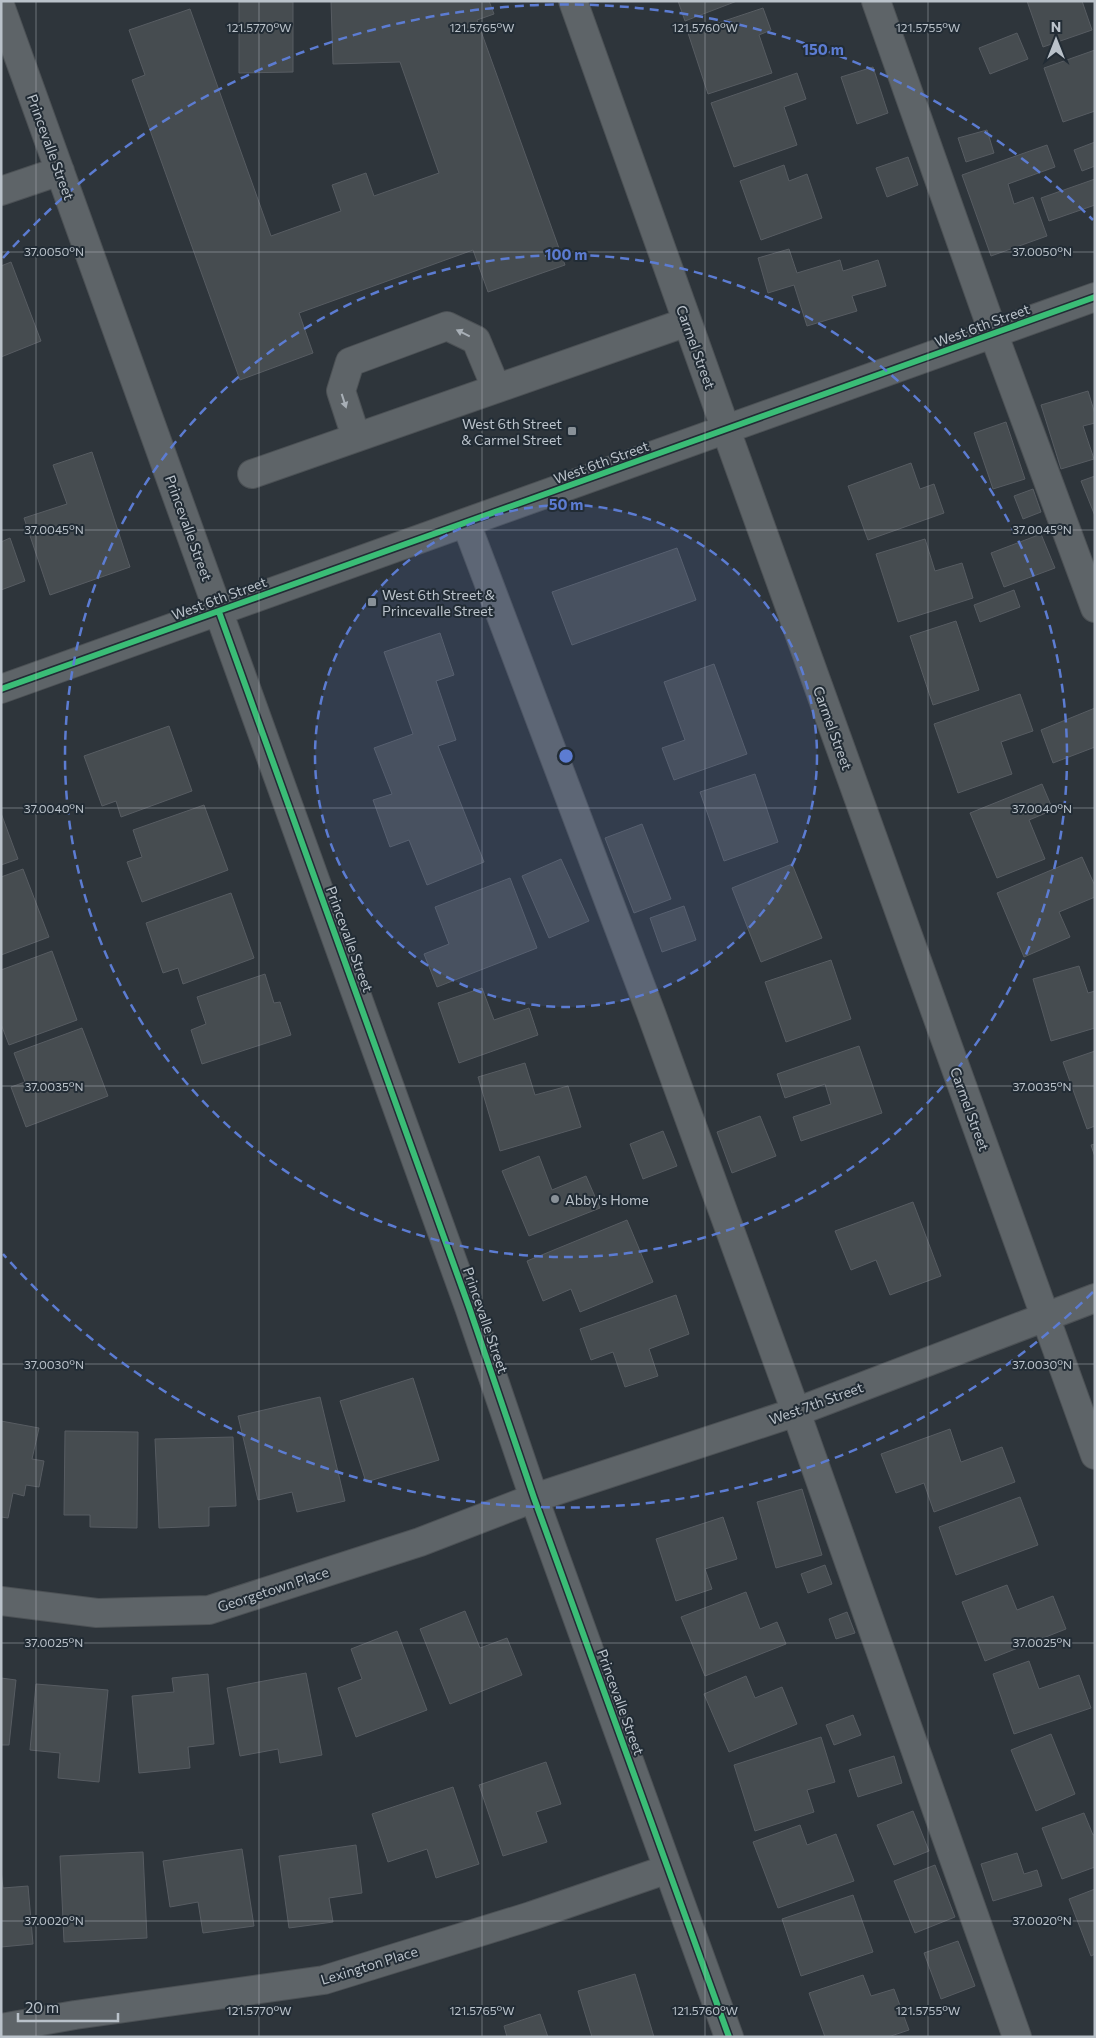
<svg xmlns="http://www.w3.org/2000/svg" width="1096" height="2038" font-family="Commissioner,sans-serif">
<rect width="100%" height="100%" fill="#2e353b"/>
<!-- building -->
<path fill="#464c50" stroke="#575c62" d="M331 1H489L494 14 477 20 565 265 488 292 473 250 299 313 313 353 240 380 132 80 145 75 129 30 190 9 271 236 341 211 332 185 366 173 374 196 439 173 400 62 333 64Z
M678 1H737L685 21Z
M1027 1H1082L1092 30 1043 47Z
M239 2H293V72L239 73Z
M763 8 771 30 759 35 772 73 708 94 688 33Z
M1017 33 1028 59 990 74 979 48Z
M1095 50V111L1063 122 1044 68Z
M873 67 888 113 857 124 841 77Z
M797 73 806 99 784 107 797 145 734 167 711 103Z
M987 130 994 153 966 162 958 138Z
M1095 142V166L1082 171 1074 150Z
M1047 145 1055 167 1008 184 1014 204 1033 197 1047 236 991 256 962 175Z
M908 157 918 185 887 197 876 168Z
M784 165 789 181 807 174 822 218 761 240 740 181Z
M1095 179V205L1049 221 1041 198Z
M789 249 797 273 840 260 843 271 878 260 886 286 852 296 857 311 807 326 794 285 768 293 758 258Z
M11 262 41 341 1 357V266Z
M1088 391 1095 414V423L1083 426 1094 459 1061 469 1041 405Z
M1006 422 1025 479 993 489 974 433Z
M92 452 130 567 50 595 24 518 67 504 53 465Z
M911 463 920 489 934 484 944 513 868 540 848 486Z
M1095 476V516L1081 481Z
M1033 489 1041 512 1023 519 1014 496Z
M1041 534 1055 568 1004 587 991 553Z
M10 538 25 581 1 590V542Z
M925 539 935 571 962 563 973 598 898 622 876 554Z
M677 548 696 600 572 645 552 592Z
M1014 590 1020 607 980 622 974 605Z
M956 621 979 690 933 705 910 636Z
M440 633 454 675 436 681 456 740 438 746 484 862 427 885 409 840 390 847 373 800 392 794 374 748 413 734 384 652Z
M714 664 747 754 674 780 662 748 685 740 664 682Z
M1020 694 1033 731 1001 742 1012 774 958 793 934 724Z
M1095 708V747L1053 763 1041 730Z
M169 726 192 791 121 817 116 801 102 806 84 756Z
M755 774 778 842 724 861 700 792Z
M1042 784 1053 810 1029 820 1045 859 997 878 970 813Z
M204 805 228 870 142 902 127 862 142 857 133 830Z
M1 813 18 859 1 865Z
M642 824 671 899 634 913 605 838Z
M1082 857 1095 886V897L1059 912 1070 937 1024 957 997 893Z
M561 859 589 921 549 938 522 876Z
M792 864 822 938 761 962 732 888Z
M23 869 49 937 1 955V877Z
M510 878 537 948 437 987 424 954 449 944 435 907Z
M231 893 254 958 183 984 178 968 163 973 146 923Z
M684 906 696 940 662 952 650 918Z
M52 951 77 1020 9 1045 1 1024V970Z
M831 960 851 1019 786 1042 765 982Z
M1079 966 1088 993 1095 991V1028L1051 1041 1033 979Z
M265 974 274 1003 280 1002 291 1035 202 1064 191 1030 206 1024 197 997Z
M482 988 494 1020 529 1008 538 1035 459 1063 438 1003Z
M82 1028 108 1096 26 1127 11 1087 25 1082 14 1053Z
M859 1046 882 1113 801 1141 793 1117 831 1104 825 1084 785 1098 777 1074Z
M1095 1051V1126L1087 1129 1063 1062Z
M525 1063 535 1095 568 1086 581 1127 500 1151 478 1077Z
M760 1116 776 1156 732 1173 717 1132Z
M663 1131 677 1166 643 1179 630 1144Z
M1095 1144V1157L1091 1145Z
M539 1156 552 1190 586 1176 600 1208 529 1236 502 1171Z
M913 1202 941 1276 890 1295 876 1260 851 1270 835 1231Z
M627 1220 653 1282 580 1312 571 1289 543 1301 527 1261Z
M676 1295 689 1334 649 1349 658 1376 625 1387 613 1352 591 1360 580 1329Z
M413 1378 439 1460 366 1482 340 1401Z
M320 1397 345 1501 297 1512 292 1492 258 1500 238 1416Z
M1 1421 39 1428 32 1459 44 1461 39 1487 26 1485 24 1496 13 1493 8 1518 1 1517Z
M950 1429 961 1462 1002 1447 1015 1482 934 1512 924 1483 896 1493 881 1454Z
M65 1431 138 1432 137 1528 90 1527V1515H64Z
M233 1437 236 1506 209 1507V1526L159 1528 155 1439Z
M802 1489 822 1555 776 1568 757 1502Z
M1020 1497 1038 1545 956 1575 939 1527Z
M723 1517 737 1559 705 1569 712 1589 676 1601 656 1539Z
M825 1565 832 1584 808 1593 801 1574Z
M1007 1585 1017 1610 1053 1596 1066 1629 985 1661 962 1602Z
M746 1592 760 1629 777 1622 786 1644 705 1676 681 1617Z
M465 1611 480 1648 507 1638 522 1675 450 1704 420 1629Z
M847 1612 855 1633 836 1639 829 1619Z
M397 1631 427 1710 356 1737 338 1688 362 1679 351 1649Z
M1029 1661 1039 1689 1079 1675 1091 1708 1014 1734 993 1674Z
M306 1673 322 1755 280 1763 278 1749 240 1756 227 1688Z
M208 1674 214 1744 188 1747 190 1768 139 1773 132 1696 174 1692 172 1678Z
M746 1676 755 1698 782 1687 797 1724 729 1752 704 1694Z
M1 1678 16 1680 9 1745H1Z
M36 1684 108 1690 99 1782 58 1778 60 1753 30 1750Z
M853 1715 861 1735 834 1745 826 1725Z
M1051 1734 1075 1794 1036 1811 1011 1750Z
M821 1737 835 1782 807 1790 814 1812 755 1831 734 1765Z
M894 1756 902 1783 858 1797 849 1770Z
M546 1762 561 1804 536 1812 547 1842 503 1856 479 1785Z
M453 1787 479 1864 436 1878 427 1849 388 1862 372 1814Z
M913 1811 929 1851 894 1865 877 1825Z
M1084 1813 1093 1835 1095 1834V1867L1062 1879 1042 1828Z
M800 1825 807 1845 836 1834 854 1881 778 1908 753 1842Z
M356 1845 362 1893 329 1898 333 1922 289 1928 279 1856Z
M242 1849 254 1926 203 1933 198 1902 170 1907 163 1861Z
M143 1852 147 1938 64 1942 60 1856Z
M1017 1853 1024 1874 1037 1870 1042 1886 993 1901 981 1864Z
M935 1865 955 1917 915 1933 894 1881Z
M1 1870 3 1888 28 1886 33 1944 1 1947Z
M1095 1889V1954L1091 1956 1069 1899Z
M853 1895 873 1952 801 1976 782 1919Z
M958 1941 975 1986 941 1999 924 1953Z
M635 1974 654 2037H592L578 1991Z
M863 1975 871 1996 894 1989 909 2030 888 2037H825L809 1993Z
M540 2014 548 2037H507L504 2026Z"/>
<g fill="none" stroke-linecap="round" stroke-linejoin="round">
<defs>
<path id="minor" d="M573 1 726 430 1095 1455
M876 1 994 335 1095 608
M1 8 469 1307 534 1498 729 2037
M1 191 60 171
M356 437 341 391 350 362 447 326 476 340 496 388
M252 474 687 322
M466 523 651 1013 796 1412 1017 2037
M1 689 1095 297
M1 1601 97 1613 209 1610 420 1542 534 1498 796 1412 1095 1298
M1 2028 75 2015 324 1980 531 1916 668 1869"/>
</defs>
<!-- minor casing -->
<use href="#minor" stroke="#4c5155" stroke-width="30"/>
<!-- minor -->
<use href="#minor" stroke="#5e6468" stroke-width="28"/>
<defs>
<path id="cycleway" d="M219 612 469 1307 534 1498 729 2037
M1 689 1095 297"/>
</defs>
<!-- cycleway casing -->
<use href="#cycleway" stroke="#222c35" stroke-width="9"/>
<!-- cycleway -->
<use href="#cycleway" stroke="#3abd76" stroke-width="6"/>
</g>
<!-- one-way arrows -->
<defs><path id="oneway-solid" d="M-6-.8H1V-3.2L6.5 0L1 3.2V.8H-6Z" transform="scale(1.25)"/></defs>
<g fill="#a8afb6">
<use href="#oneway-solid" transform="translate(463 333) rotate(-154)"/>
<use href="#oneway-solid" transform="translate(344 401) rotate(72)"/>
</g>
<!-- ticks -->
<path fill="none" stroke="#bac2ca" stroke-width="1" stroke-opacity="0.45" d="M36 1V2037M259 1V2037M482 1V2037M705 1V2037M928 1V2037M1 252H1095M1 530H1095M1 808H1095M1 1086H1095M1 1364H1095M1 1643H1095M1 1921H1095"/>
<!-- distance rings -->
<circle cx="566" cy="756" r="251" fill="#5c7cd2" fill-opacity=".12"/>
<g fill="none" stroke="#5c7cd2" stroke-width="2.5" stroke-dasharray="9 6">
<circle cx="566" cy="756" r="251"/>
<circle cx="566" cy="756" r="501"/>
<path d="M1093 1292A752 752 0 0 1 3 1254M3 258A752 752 0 0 1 1093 220"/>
</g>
<!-- markers -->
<g fill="#899198" stroke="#222c35" stroke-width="2">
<rect x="567" y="426" width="10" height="10" rx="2.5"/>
<rect x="367" y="597" width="10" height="10" rx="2.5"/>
<circle cx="555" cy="1199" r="5"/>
</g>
<g text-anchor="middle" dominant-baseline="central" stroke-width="4" stroke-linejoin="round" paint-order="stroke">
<!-- street labels -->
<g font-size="14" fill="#bac2ca" stroke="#222c35">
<text transform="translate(51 147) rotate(70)">Princevalle Street</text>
<text transform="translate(982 325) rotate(-20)">West 6th Street</text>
<text transform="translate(696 347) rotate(70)">Carmel Street</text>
<text transform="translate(601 462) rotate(-20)">West 6th Street</text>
<text transform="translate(189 528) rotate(70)">Princevalle Street</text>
<text transform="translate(219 598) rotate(-20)">West 6th Street</text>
<text transform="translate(833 728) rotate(70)">Carmel Street</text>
<text transform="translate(350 939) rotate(70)">Princevalle Street</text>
<text transform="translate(970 1109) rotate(70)">Carmel Street</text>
<text transform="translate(486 1320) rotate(71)">Princevalle Street</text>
<text transform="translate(816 1403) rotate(-20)">West 7th Street</text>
<text transform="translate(273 1589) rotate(-18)">Georgetown Place</text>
<text transform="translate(621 1702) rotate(70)">Princevalle Street</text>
<text transform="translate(369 1965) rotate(-17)">Lexington Place</text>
</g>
<!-- poi labels -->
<g font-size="14" fill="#bac2ca" stroke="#222c35" text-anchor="start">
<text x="562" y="423" text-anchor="end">West 6th Street<tspan x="562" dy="16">&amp; Carmel Street</tspan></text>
<text x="382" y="594">West 6th Street &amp;<tspan x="382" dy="16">Princevalle Street</tspan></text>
<text x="565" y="1199">Abby's Home</text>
</g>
</g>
<g font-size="12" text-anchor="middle" fill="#bac2ca" stroke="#222c35" stroke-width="4" stroke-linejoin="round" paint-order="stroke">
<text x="259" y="32">121.5770°W</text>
<text x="482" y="32">121.5765°W</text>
<text x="705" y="32">121.5760°W</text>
<text x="928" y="32">121.5755°W</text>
<text x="54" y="256">37.0050°N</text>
<text x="1042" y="256">37.0050°N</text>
<text x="54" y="534">37.0045°N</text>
<text x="1042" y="534">37.0045°N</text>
<text x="54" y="813">37.0040°N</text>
<text x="1042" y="813">37.0040°N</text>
<text x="54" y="1091">37.0035°N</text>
<text x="1042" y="1091">37.0035°N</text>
<text x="54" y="1369">37.0030°N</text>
<text x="1042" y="1369">37.0030°N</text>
<text x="54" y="1647">37.0025°N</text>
<text x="1042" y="1647">37.0025°N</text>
<text x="54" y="1925">37.0020°N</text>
<text x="1042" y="1925">37.0020°N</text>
<text x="259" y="2015">121.5770°W</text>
<text x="482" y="2015">121.5765°W</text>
<text x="705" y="2015">121.5760°W</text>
<text x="928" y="2015">121.5755°W</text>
</g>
<circle cx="566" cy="756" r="8" fill="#5c7cd2" stroke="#222c35" stroke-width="2.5"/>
<g font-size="15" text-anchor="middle" font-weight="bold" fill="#5c7cd2" stroke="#222c35" stroke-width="4" stroke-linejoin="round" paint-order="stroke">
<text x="823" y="55">150 m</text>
<text x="566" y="260">100 m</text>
<text x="566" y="510">50 m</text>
</g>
<!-- border -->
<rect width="1096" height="2038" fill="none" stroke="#bac2ca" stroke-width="5"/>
<!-- north arrow -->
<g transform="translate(1056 40)" stroke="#222c35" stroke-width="4" paint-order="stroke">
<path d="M0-4L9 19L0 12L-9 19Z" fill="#bac2ca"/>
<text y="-8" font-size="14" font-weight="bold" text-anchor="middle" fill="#bac2ca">N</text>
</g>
<!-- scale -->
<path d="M18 2013v8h100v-8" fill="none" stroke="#bac2ca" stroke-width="2.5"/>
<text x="25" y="2013" font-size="15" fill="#bac2ca" stroke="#222c35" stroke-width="4" paint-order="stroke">20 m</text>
</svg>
